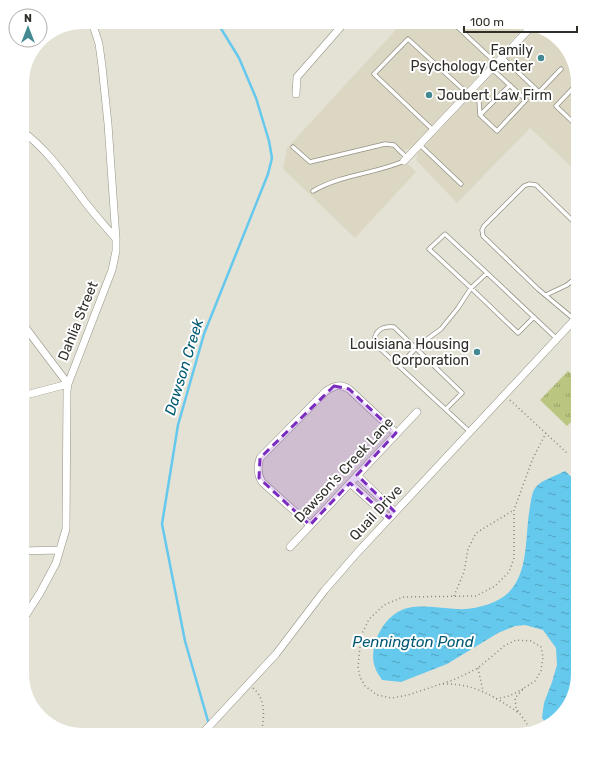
<svg xmlns="http://www.w3.org/2000/svg" width="600" height="757" font-family="Rubik,sans-serif">
<defs>
<pattern id="park-tufts" width="24" height="20" patternUnits="userSpaceOnUse"><rect width="24" height="20" fill="#bac580"/><path d="M3 7l-1-3M5 7V3M7 7l1-3M15 17l-1-3M17 17v-4M19 17l1-3" fill="none" stroke="#98a069"/></pattern>
<pattern id="water-ripples" width="26" height="14" patternUnits="userSpaceOnUse"><rect width="26" height="14" fill="#65c8ed"/><path d="M2 4q2-2 4 0t4 0M15 11q2-2 4 0t4 0" fill="none" stroke="#54a3c0"/></pattern>
</defs>
<rect width="100%" height="100%" fill="#e4e2d5"/>
<!-- built -->
<path fill="#dbd7c3" d="M403 22H521L527 24 411 148 407 149 400 156 416 172 355 238 283 169 287 148Z
M537 27 547 30 568 49 578 83V173L530 128 457 203 416 160 418 153Z"/>
<!-- park -->
<path fill="url(#park-tufts)" d="M568 371 578 380V415L567 426 540 400Z"/>
<!-- water -->
<path fill="url(#water-ripples)" d="M565 471 578 483V674L570 704 551 725 548 726 542 718 544 703 552 682 557 665 556 648 543 630 525 625 515 626 498 633 447 664 401 682 382 680C380 676 376 672 375 667 371 657 374 644 378 635 397 598 422 607 457 609 470 610 487 606 498 600 531 583 524 538 530 507 531 501 532 491 536 487 541 480 558 475 565 471Z"/>
<g fill="none" stroke-linecap="round" stroke-linejoin="round">
<!-- stream -->
<path stroke="#65c8ed" stroke-width="2.5" d="M212 735 185 641 162 524 178 425 204 334 268 174 272 158 269 141 256 98 239 58 217 22"/>
<defs>
<path id="lane" d="M452 22 496 63
M502 57 539 92 561 69
M492 69 526 100 497 131 480 115 510 85
M470 92 479 101 480 115
M578 127 556 106 578 83
M433 130 374 74 408 39 467 93
M420 145 461 184
M293 147 310 162 385 144 394 145 407 158
M313 191C342 174 375 174 404 161
M487 273 445 234 429 249 471 288 518 333 534 317
M546 295 567 285 578 276
M575 320 538 289 483 236 482 230 484 226 524 186 529 184 536 185 578 226
M399 366 419 345 441 329 458 308 471 288 487 273 557 339
M446 409 462 393 394 327C382 326 373 331 375 344L470 432"/>
<path id="street" d="M296 94 297 77 345 22
M22 131C48 150 65 176 85 202 94 214 106 227 116 239
M404 161 532 26
M22 396 68 384 22 323
M357 475 395 512
M350 483 389 518
M310 525 262 482C257 474 257 467 260 458L326 391C334 386 340 383 349 389L396 433
M290 547 417 412
M22 551 60 550
M22 621 40 593 56 563 66 529 67 391 68 384 112 270 116 251V239L108 124 102 66 99 44 92 22
M201 735 276 654 324 591 357 553 578 316"/>
</defs>
<!-- lane casing -->
<use href="#lane" stroke="#959286" stroke-width="5"/>
<!-- street casing -->
<use href="#street" stroke="#959286" stroke-width="8"/>
<!-- path -->
<path stroke="#87867d" stroke-width="1.5" stroke-dasharray="1 3" stroke-linecap="butt" d="M510 400 568 454
M454 596 464 572 468 549 476 533 514 510
M478 668 483 691
M443 684C474 683 496 697 520 714
M253 688C267 700 264 718 261 735
M496 699 509 696 523 689
M533 730 527 724 516 708 515 698 524 688 535 681 541 671 543 657 541 647 531 641 516 640 504 646 478 668 466 674 453 680 408 695 392 698 377 695 365 686 360 677 358 667 361 636 369 619 384 605 403 597 476 596 495 586 509 572 514 558V510L533 458 546 433"/>
<!-- lane -->
<use href="#lane" stroke="#fff" stroke-width="3.5"/>
<!-- street -->
<use href="#street" stroke="#fff" stroke-width="7"/>
</g>
<!-- marked area -->
<path fill="#7b2cbf" fill-opacity="0.2" stroke="#7b2cbf" stroke-width="3" stroke-dasharray="8 5" stroke-linejoin="round" d="M334 386 349 389 396 433 357 475 395 512 389 518 350 483 310 525 259 478 260 458Z"/>
<!-- markers -->
<g fill="#428992" stroke="#fff" stroke-width="1.5">
<circle cx="541" cy="58" r="4"/>
<circle cx="429" cy="95" r="4"/>
<circle cx="477" cy="352" r="4"/>
</g>
<g text-anchor="middle" dominant-baseline="central" stroke-width="4" stroke-linejoin="round" paint-order="stroke">
<!-- poi labels -->
<g font-size="14" fill="#2f2e29" stroke="#fff" text-anchor="end">
<text x="533" y="50">Family<tspan x="533" dy="16">Psychology Center</tspan></text>
<text x="437" y="95" text-anchor="start">Joubert Law Firm</text>
<text x="469" y="344">Louisiana Housing<tspan x="469" dy="16">Corporation</tspan></text>
</g>
<!-- street labels -->
<g font-size="14" fill="#2f2e29" stroke="#fff">
<text transform="translate(78 321) rotate(-68)">Dahlia Street</text>
<text transform="translate(344 470) rotate(-47)">Dawson's Creek Lane</text>
<text transform="translate(376 513) rotate(-47)">Quail Drive</text>
</g>
<!-- water labels -->
<g font-size="15" font-style="italic" fill="#015972" stroke="#fff">
<text transform="translate(184 367) rotate(-73)">Dawson Creek</text>
<text x="413" y="642">Pennington Pond</text>
</g>
</g>
<!-- crop -->
<path d="M0 0H600V757H0ZM83 29H517A54 54 0 0 1 571 83V674A54 54 0 0 1 517 728H83A54 54 0 0 1 29 674V83A54 54 0 0 1 83 29Z" fill="#fff" fill-rule="evenodd"/>
<!-- north arrow -->
<g transform="translate(28 28)"><circle r="19" fill="#ffffff" stroke="#acaba9"/>
<path d="M0-3L7 15L0 10L-7 15Z" fill="#428992"/>
<text y="-6" font-size="11" font-weight="bold" text-anchor="middle" fill="#2f2e29">N</text>
</g>
<!-- scale -->
<path d="M464 26v6h113v-6" fill="none" stroke="#2f2e29" stroke-width="2"/>
<text x="470" y="26" font-size="12" fill="#2f2e29" stroke="#ffffff" stroke-width="3" paint-order="stroke">100 m</text>
</svg>
